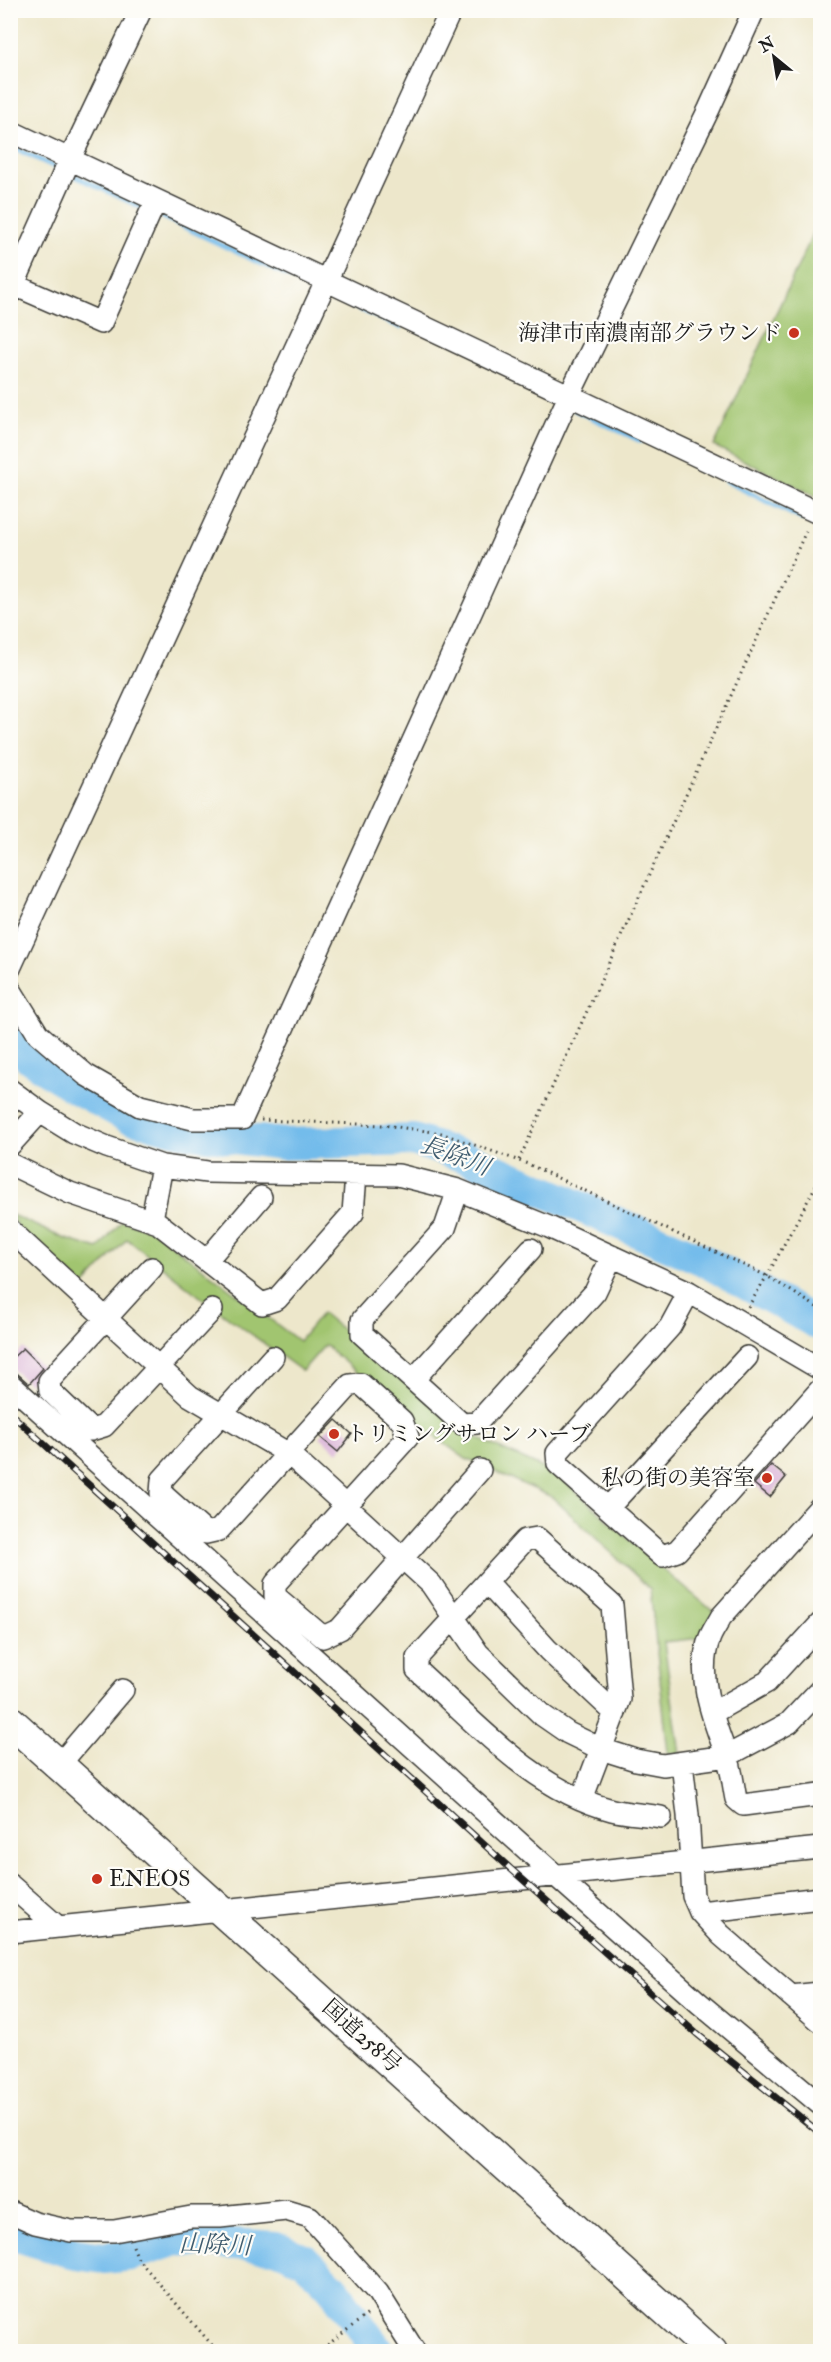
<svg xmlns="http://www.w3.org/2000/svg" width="831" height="2362" font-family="'IM FELL Double Pica','Noto Serif JP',serif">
<rect width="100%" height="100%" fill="#fdfcf7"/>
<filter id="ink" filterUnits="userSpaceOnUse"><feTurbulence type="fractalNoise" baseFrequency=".0167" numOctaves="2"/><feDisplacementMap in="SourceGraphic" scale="12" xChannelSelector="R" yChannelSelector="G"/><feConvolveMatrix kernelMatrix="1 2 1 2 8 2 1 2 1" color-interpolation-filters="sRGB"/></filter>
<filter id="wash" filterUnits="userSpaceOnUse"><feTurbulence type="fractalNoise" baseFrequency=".008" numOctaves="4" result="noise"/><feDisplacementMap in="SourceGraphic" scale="24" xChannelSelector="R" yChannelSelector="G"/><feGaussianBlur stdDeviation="1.35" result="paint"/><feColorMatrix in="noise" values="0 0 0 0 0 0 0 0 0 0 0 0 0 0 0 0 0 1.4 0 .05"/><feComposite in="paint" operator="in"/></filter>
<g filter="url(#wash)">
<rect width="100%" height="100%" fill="#ede7cb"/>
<!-- green -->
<path fill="#a1c56f" stroke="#5e7046" stroke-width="1.5" d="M820 219V498L714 446Z
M10 1214 63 1238 98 1249 122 1221 152 1230 299 1341 322 1313 441 1410 464 1432 558 1475 654 1562 714 1612 701 1638 664 1642 680 1754 668 1753 650 1589 552 1497 466 1459 409 1418 325 1345 302 1371 203 1299 127 1239 84 1286 20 1230Z"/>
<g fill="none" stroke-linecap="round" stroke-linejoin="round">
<!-- stream -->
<path stroke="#73bceb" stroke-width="5" d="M10 146 59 169
M75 176 145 209
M163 217 306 285
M328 295 400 327
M542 394 556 401
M575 410 641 441
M726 481 802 519
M819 528 820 529
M46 1083 55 1075
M10 1124 16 1118
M361 2352 372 2342"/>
<!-- river -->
<path stroke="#73bceb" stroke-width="32" d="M10 1038 31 1059 72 1086 128 1117 185 1132 283 1144 413 1140 465 1157 701 1259 820 1325
M10 2231 27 2239 76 2254 104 2258 131 2255 176 2240 276 2247 305 2260 332 2287 379 2352"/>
</g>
<g id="blocks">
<!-- building -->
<path fill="#d8aed5" d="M23 1348 43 1368 29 1384 10 1367V1360Z
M336 1420 352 1434 338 1452 320 1437Z
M771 1465 786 1477 770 1497 754 1484Z"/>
</g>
</g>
<g filter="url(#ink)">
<use href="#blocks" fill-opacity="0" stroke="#3b3a36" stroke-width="1.5"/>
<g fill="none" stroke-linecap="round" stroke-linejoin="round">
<defs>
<path id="minor" d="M10 131 820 514
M14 285 101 323 156 200
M10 293 70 159 141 10
M10 968 451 10
M10 989 38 1034 86 1075 140 1106 193 1119H242L569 396 709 109 754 10
M10 1090 40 1112 74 1133 107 1147 162 1166 207 1172 398 1175 458 1190 549 1227 689 1292 820 1369
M10 1145 40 1112
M10 1164 70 1193 158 1223 262 1304 277 1299 353 1213 356 1175
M458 1190 445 1228 362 1320V1334L462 1424 477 1423 595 1292 612 1256
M152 1219 162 1166
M10 1230 190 1396 289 1454 346 1506 431 1584 478 1653 542 1715 568 1733 601 1749 636 1760 663 1765 727 1756 789 1723 820 1690
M207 1260 261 1197
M152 1268 49 1381 50 1391 91 1430 104 1426 212 1310
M689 1292 670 1327 557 1453 558 1464 662 1556 677 1551 820 1390
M273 1357 162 1480 161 1493 206 1533 219 1530 350 1385 361 1384 402 1421 408 1437 275 1584V1596L323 1637 340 1629 480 1470
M414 1379 531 1249
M10 1384 555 1875 699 2003 820 2104
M820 1507 721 1617C718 1623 713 1630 710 1637 695 1674 713 1719 726 1754 732 1768 733 1785 736 1799L743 1805 820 1795
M608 1508 747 1357
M487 1583 548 1650 615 1713
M712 1713 767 1682 820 1624
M682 1763 688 1815 693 1896 700 1912 721 1935 820 2021
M59 1765 123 1690
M582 1799 620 1699 612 1605 537 1538 525 1540 417 1658V1670C475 1722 533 1790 612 1810 628 1814 645 1814 661 1817
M10 1885 58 1927
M700 1912 820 1898
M10 1932 820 1848
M791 1996 820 1993
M10 2212 35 2223 71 2231H114L191 2217H220L286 2210 310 2217 378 2293 415 2352"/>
<path id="highway" d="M10 1721 712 2352"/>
</defs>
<!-- minor casing -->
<use href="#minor" stroke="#3b3a36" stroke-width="24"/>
<!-- highway casing -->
<use href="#highway" stroke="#3b3a36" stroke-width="33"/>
<!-- path -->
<path stroke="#3b3a36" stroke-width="3" stroke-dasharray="1.5 4.5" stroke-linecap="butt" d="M261 1120 383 1125 441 1133 528 1164 767 1276 820 1309
M519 1160 807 529
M748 1307 767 1276 820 1178
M133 2246 138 2259 218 2352
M318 2352 368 2314"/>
<!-- minor -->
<use href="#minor" stroke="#fff" stroke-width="21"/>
<!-- highway -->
<use href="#highway" stroke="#fff" stroke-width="30"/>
<defs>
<path id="rail" d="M10 1413 512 1870 697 2034 820 2133"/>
</defs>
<!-- rail casing -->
<use href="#rail" stroke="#1c1c1c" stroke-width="7"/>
<!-- rail -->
<use href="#rail" stroke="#fdfcf7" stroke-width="4.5" stroke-dasharray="14" stroke-linecap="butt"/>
</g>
</g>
<!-- markers -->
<g fill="#c8321e" stroke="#fdfcf7" stroke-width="2">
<circle cx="794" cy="333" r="6"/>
<circle cx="334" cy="1434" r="6"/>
<circle cx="767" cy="1478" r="6"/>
<circle cx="97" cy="1879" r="6"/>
</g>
<g text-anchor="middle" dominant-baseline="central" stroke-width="4.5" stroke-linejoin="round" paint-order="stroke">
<!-- poi labels -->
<g font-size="22" fill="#1c1c1c" stroke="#fdfcf7" text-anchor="end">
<text x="782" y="333">海津市南濃南部グラウンド</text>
<text x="346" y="1434" text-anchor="start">トリミングサロン ハーブ</text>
<text x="755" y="1478">私の街の美容室</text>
<text x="109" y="1879" text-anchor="start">ENEOS</text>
</g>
<!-- street labels -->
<g font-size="22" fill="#1c1c1c" stroke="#fdfcf7">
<text transform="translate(362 2036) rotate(42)">国道258号</text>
</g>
<!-- water labels -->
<g font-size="24" font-style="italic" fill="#3f5c6f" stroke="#fdfcf7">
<text transform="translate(455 1156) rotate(20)">長除川</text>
<text transform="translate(215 2245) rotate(2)">山除川</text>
</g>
</g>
<!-- margin -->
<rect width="831" height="2362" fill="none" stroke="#fdfcf7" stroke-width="36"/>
<!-- north arrow -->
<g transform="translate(774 57) rotate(330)" stroke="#fdfcf7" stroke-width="4.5" paint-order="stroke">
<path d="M0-4.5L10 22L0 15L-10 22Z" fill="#1c1c1c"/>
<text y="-9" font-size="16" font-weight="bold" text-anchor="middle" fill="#1c1c1c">N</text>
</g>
</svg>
